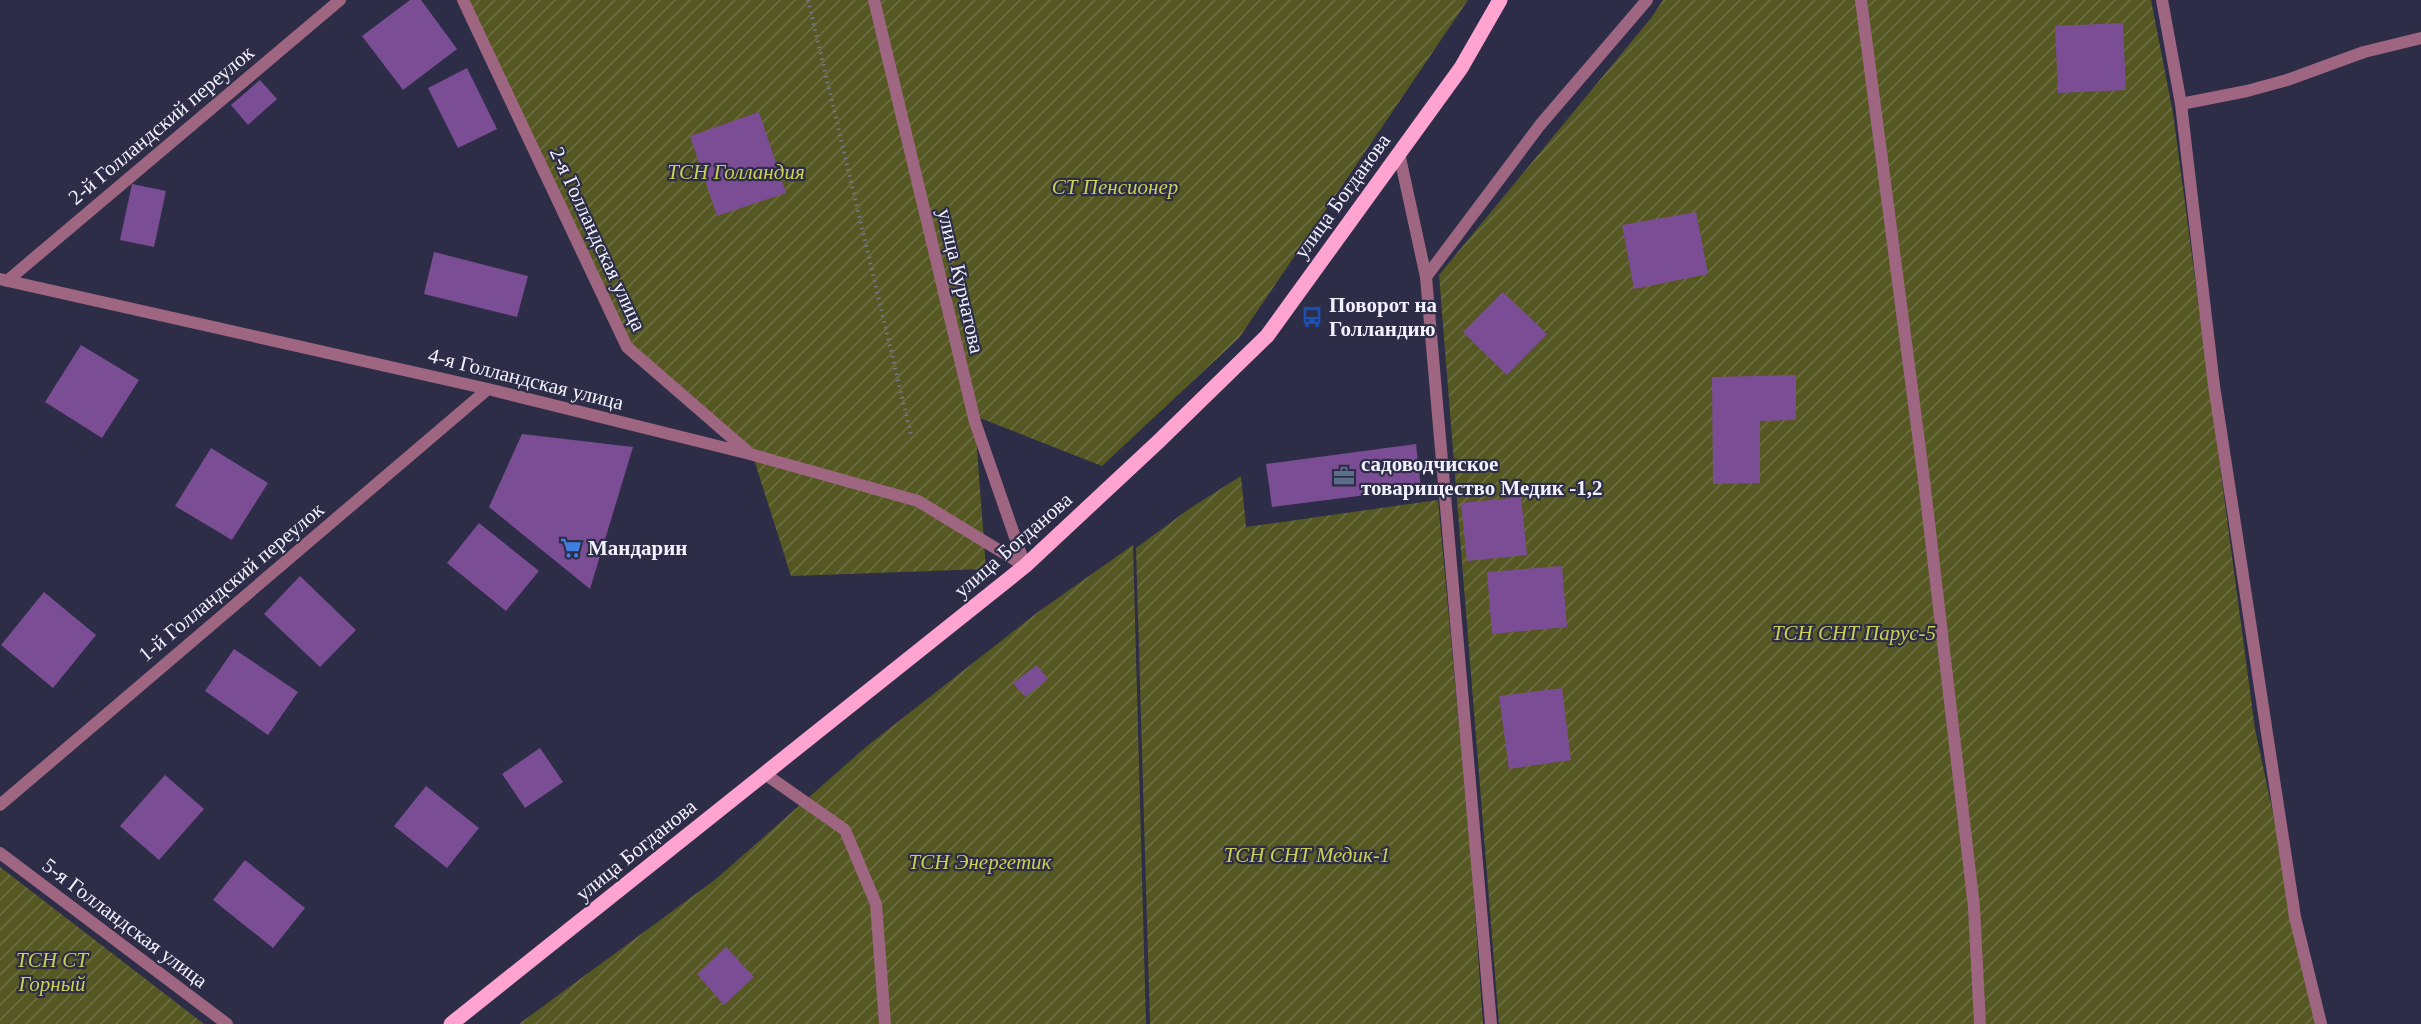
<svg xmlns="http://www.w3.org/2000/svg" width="2421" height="1024" font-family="'Times New Roman',serif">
<defs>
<pattern id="garden-furrows" width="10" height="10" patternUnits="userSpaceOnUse" patternTransform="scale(1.5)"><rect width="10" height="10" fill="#565824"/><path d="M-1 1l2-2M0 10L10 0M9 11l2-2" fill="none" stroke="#6f7045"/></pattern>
</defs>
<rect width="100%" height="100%" fill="#2e2d47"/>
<!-- garden -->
<path fill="url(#garden-furrows)" d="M467 0H868L975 422 986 569 791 576 751 450 630 346Z
M875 0H1468L1239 338 1102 466 980 418Z
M1663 0H2151L2173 113 2255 729 2318 1024H1499L1439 275 1651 18Z
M1241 476 1246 527 1438 500 1470 843 1483 1024H1150L1136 548 1189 509Z
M1133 545 1146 1024H519L716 879 867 746 1038 612Z
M0 867 204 1024H0Z"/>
<!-- building -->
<path fill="#7b4d94" d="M410 0H421L457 49 403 90 362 36Z
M2123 23 2126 90 2058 93 2055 26Z
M467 68 497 129 458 148 428 88Z
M260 80 277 99 248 125 231 105Z
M759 112 786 193 717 216 690 136Z
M132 184 166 191 154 247 120 240Z
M1696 212 1708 274 1634 289 1622 225Z
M434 252 528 276 517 317 424 294Z
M1503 292 1547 334 1507 375 1463 332Z
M81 345 139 380 102 438 45 402Z
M1796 375V420L1760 421V483L1713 484 1712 377Z
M522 434 633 447 590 589 489 507Z
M1416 444 1421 488 1272 507 1266 464Z
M211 448 268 483 232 540 175 506Z
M1521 497 1527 555 1467 561 1461 503Z
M479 523 539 571 506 611 447 563Z
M1562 566 1567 627 1492 634 1487 572Z
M300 576 356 630 320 667 264 614Z
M44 592 96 635 53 688 1 645Z
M234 649 298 692 268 735 205 691Z
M1037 665 1048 679 1025 697 1013 683Z
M1562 688 1571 760 1509 769 1499 696Z
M540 748 563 782 525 808 502 774Z
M165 775 204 809 159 860 120 826Z
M426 786 479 828 447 868 394 826Z
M245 860 305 908 273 948 213 900Z
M726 947 754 977 724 1005 697 974Z"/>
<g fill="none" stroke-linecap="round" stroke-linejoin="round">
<!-- path -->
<path stroke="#76758b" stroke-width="4" stroke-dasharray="1.5 4.5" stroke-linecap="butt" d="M808 0 911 435"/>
<!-- lane -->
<path stroke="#9e6681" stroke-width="12" d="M2162 0 2181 104 2214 386 2295 917 2321 1024
M2181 104 2247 91 2287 80 2364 52 2421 38
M1426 277 1540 125 1647 0
M765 774 845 830 876 904 885 1024
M0 853 227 1024"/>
<!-- street -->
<path stroke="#9e6681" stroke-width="12" d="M463 0 627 347 747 451
M874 0 975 422 1025 566
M1861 0 1924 480 1974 907 1980 1024
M1399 153 1426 277 1491 1024
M0 279 488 389 750 454 918 501 1025 566
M7 281 340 0
M0 805 488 389"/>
<!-- primary -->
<path stroke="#ffa3d0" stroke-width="15" d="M451 1024 1025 566 1159 441 1267 336 1461 68 1500 0"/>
</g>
<!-- icons -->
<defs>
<symbol id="bus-bare" viewBox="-9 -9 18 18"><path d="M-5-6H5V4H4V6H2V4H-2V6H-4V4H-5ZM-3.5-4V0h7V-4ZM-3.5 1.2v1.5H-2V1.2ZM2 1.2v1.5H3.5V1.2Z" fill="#1a4fb4" stroke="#2e2d47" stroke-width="2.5" paint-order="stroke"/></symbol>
<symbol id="office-bare" viewBox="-9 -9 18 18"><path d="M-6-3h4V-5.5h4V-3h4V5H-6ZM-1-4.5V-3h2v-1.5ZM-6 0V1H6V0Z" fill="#5c6f8a" stroke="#2e2d47" stroke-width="2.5" paint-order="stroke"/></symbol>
<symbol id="supermarket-bare" viewBox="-9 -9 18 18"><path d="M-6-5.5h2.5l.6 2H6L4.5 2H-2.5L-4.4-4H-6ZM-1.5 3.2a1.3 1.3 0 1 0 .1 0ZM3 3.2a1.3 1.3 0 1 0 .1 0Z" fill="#3f7fe0" stroke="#2e2d47" stroke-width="2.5" paint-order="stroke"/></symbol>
</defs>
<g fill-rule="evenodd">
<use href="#bus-bare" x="1297" y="302" width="30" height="30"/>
<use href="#office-bare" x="1329" y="461" width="30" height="30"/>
<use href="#supermarket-bare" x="556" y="533" width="30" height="30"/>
</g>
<g text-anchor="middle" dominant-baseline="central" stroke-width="4.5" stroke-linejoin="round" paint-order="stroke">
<!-- street labels -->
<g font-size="21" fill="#f1f1ff" stroke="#2e2d47">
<text transform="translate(161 125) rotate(-40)">2-й Голландский переулок</text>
<text transform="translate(1342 196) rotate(-54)">улица Богданова</text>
<text transform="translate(598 239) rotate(65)">2-я Голландская улица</text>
<text transform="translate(961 281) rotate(77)">улица Курчатова</text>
<text transform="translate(526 379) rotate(14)">4-я Голландская улица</text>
<text transform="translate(1013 545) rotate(-41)">улица Богданова</text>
<text transform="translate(231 582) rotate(-40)">1-й Голландский переулок</text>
<text transform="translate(636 850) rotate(-39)">улица Богданова</text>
<text transform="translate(125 923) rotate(37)">5-я Голландская улица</text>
</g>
<!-- park labels -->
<g font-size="21" font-style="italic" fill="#cbd051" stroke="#2e2d47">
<text x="736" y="172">ТСН Голландия</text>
<text x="1115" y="187">СТ Пенсионер</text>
<text x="1854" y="633">ТСН СНТ Парус-5</text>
<text x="1307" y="855">ТСН СНТ Медик-1</text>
<text x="980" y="862">ТСН Энергетик</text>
<text x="52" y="960">ТСН СТ<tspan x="52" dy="24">Горный</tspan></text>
</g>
<!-- poi labels -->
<g font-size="21" font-weight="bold" fill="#f1f1ff" stroke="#2e2d47" text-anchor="start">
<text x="1329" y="305">Поворот на<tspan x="1329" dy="24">Голландию</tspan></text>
<text x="1361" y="464">садоводчиское<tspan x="1361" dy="24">товарищество Медик -1,2</tspan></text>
<text x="588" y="548">Мандарин</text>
</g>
</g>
</svg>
